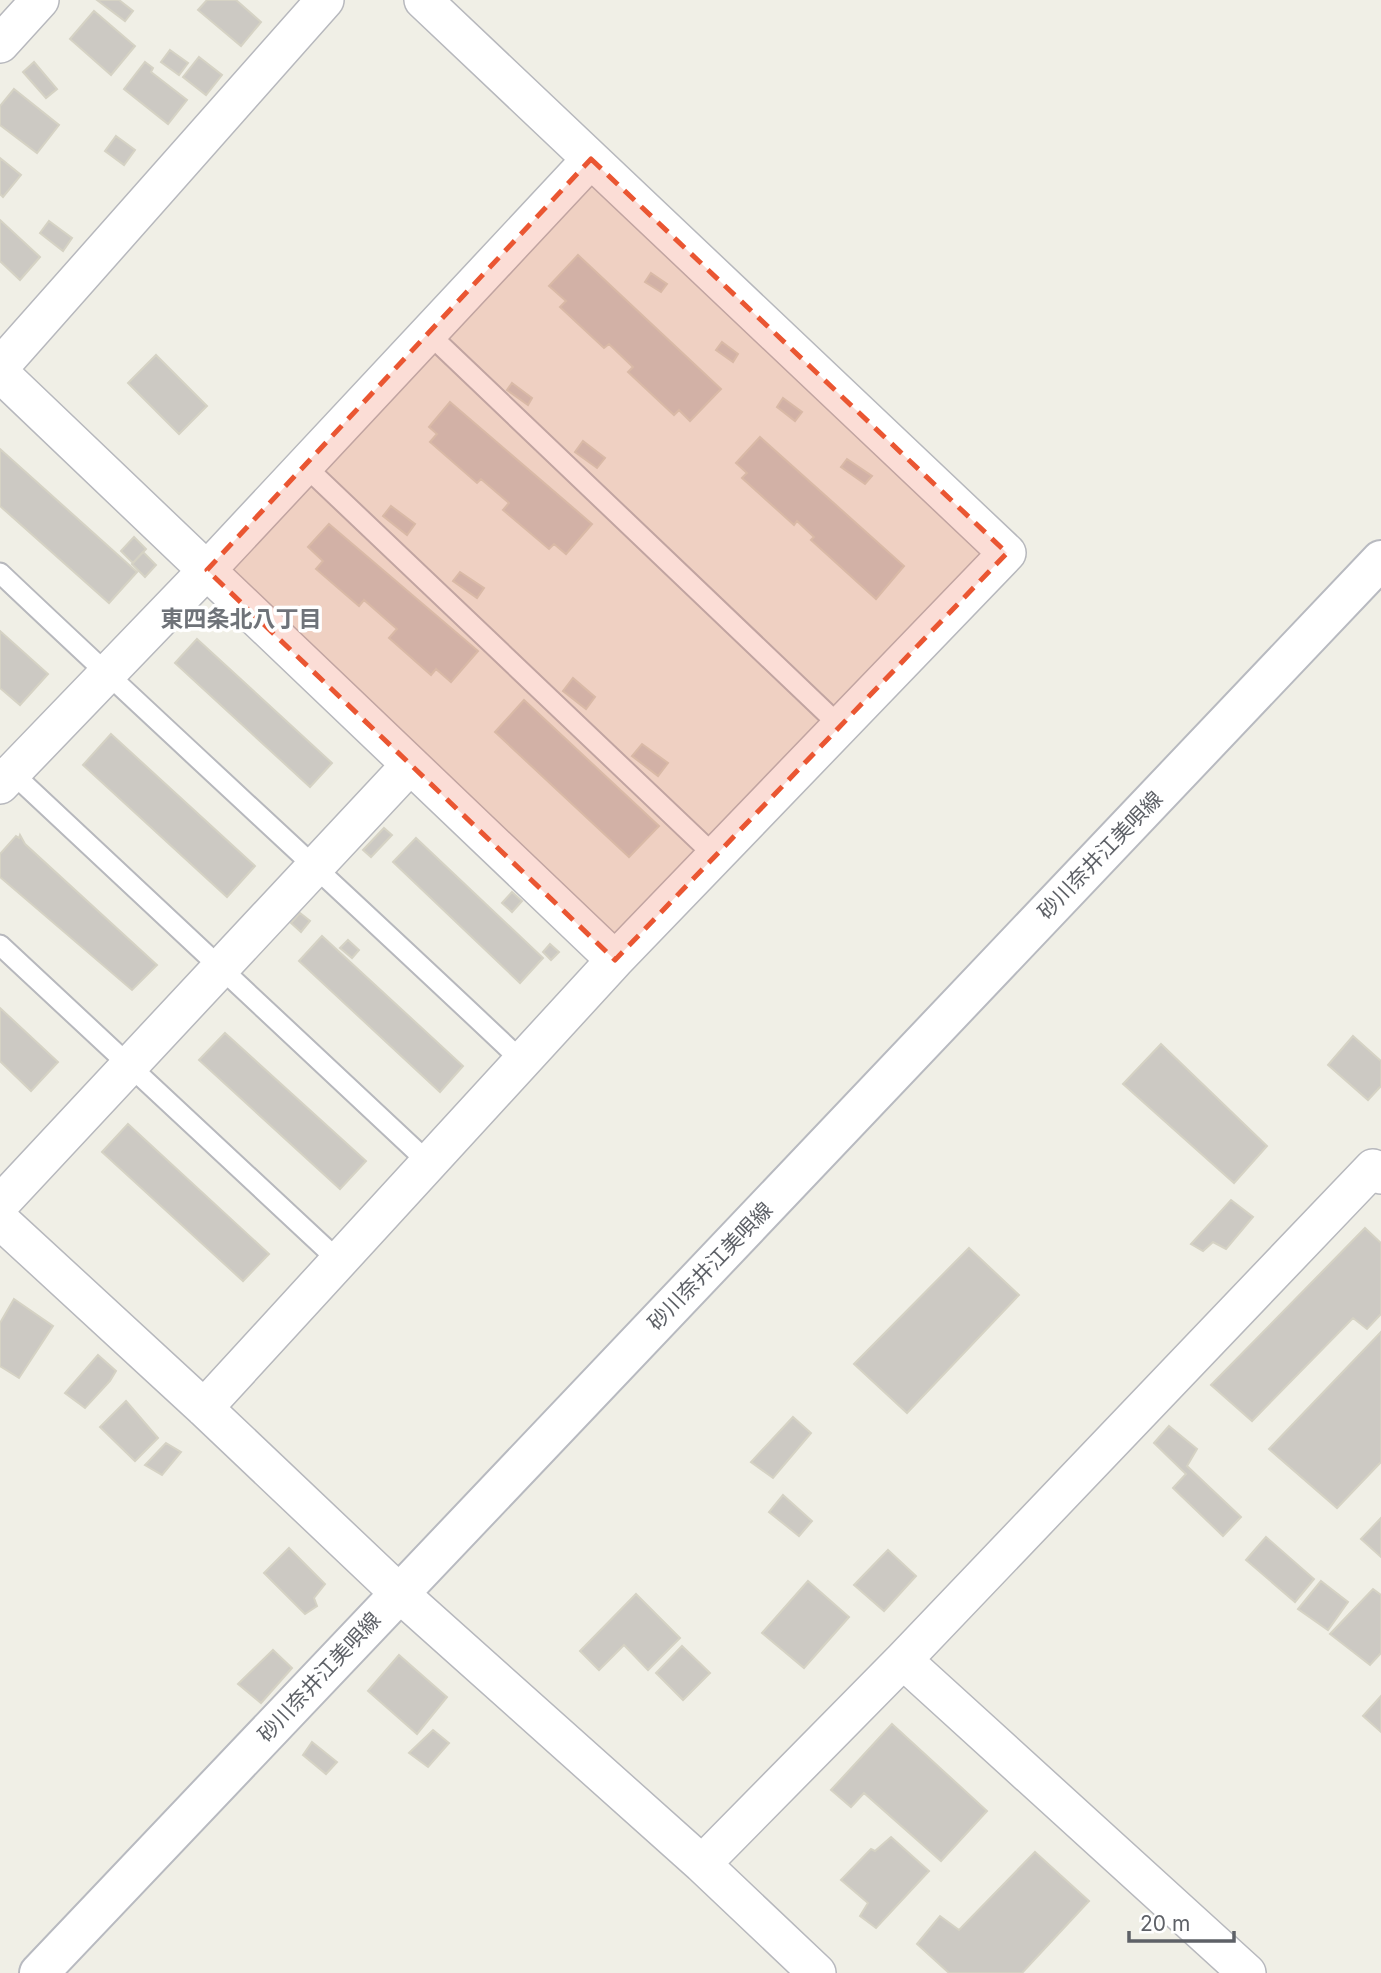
<svg xmlns="http://www.w3.org/2000/svg" width="1381" height="1973" font-family="Inter,'Noto Sans JP',sans-serif">
<rect width="100%" height="100%" fill="#f0efe6"/>
<!-- building -->
<path fill="#ccc9c3" stroke="#d5d2c4" stroke-width="2" d="M97 0H119L133 11 125 21Z
M207 0H236L261 22 241 46 198 10Z
M94 11 135 46 111 75 70 39Z
M170 50 188 63 179 75 161 62Z
M199 57 222 75 206 95 183 77Z
M34 62 57 89 46 98 23 72Z
M145 62 153 68 151 72 187 100 168 124 124 89Z
M14 89 59 125 37 153 0 125V106Z
M116 136 135 150 124 165 105 151Z
M0 158 21 175 3 197 0 194Z
M0 220 40 257 20 280 0 261Z
M49 221 72 238 63 251 40 233Z
M578 255 721 389 690 421 679 410 674 415 628 372 633 367 609 344 604 348 560 307 566 301 549 286Z
M651 273 667 284 661 292 645 282Z
M722 342 738 354 733 362 716 350Z
M156 355 207 406 179 434 128 383Z
M512 383 532 398 528 405 507 390Z
M783 398 802 412 795 421 777 407Z
M450 402 592 524 566 554 554 544 549 549 503 510 509 503 481 479 477 483 430 442 437 434 429 427Z
M760 437 904 566 876 599 811 540 814 537 797 521 794 525 742 478 747 473 736 463Z
M583 441 605 458 597 468 575 452Z
M0 449 137 572 109 603 0 506Z
M847 459 872 476 865 484 841 467Z
M391 506 415 524 407 535 383 516Z
M329 524 478 651 451 682 436 669 431 675 389 638 397 629 364 600 359 606 316 569 323 561 308 547Z
M134 537 146 549 133 563 121 551Z
M143 552 156 565 145 577 132 564Z
M460 572 484 588 477 598 453 581Z
M0 631 48 674 20 705 0 688Z
M197 639 332 763 310 787 175 663Z
M573 678 595 697 586 709 563 691Z
M524 700 659 826 629 857 495 732Z
M111 734 255 866 227 897 83 765Z
M642 744 668 763 658 776 632 756Z
M384 828 392 835 371 857 363 850Z
M20 835 25 844 157 965 132 990 0 877V854L16 836 19 838Z
M416 838 543 958 520 983 393 862Z
M512 892 522 901 512 912 502 903Z
M300 913 310 921 301 932 291 923Z
M322 936 463 1066 440 1092 299 961Z
M348 940 359 950 352 958 340 948Z
M550 944 559 952 551 960 543 952Z
M0 1008 58 1062 31 1091 0 1061Z
M225 1033 366 1161 340 1189 199 1060Z
M1353 1036 1381 1061V1086L1368 1100 1328 1065Z
M1161 1044 1267 1146 1234 1183 1123 1084Z
M128 1124 269 1254 243 1281 102 1152Z
M1231 1200 1253 1217 1226 1249 1213 1242 1203 1251 1191 1244Z
M1365 1228 1381 1243V1314L1367 1329 1353 1318 1252 1421 1211 1385Z
M969 1248 1019 1295 907 1413 854 1364Z
M14 1299 53 1326 19 1378 0 1366V1323Z
M1381 1332V1462L1337 1508 1269 1449Z
M98 1355 116 1371 110 1381 85 1408 65 1393Z
M126 1401 158 1438 135 1461 100 1427Z
M793 1417 811 1433 773 1478 751 1462Z
M1169 1426 1197 1449 1187 1466 1241 1517 1223 1536 1173 1488 1186 1474 1154 1443Z
M166 1443 181 1452 162 1475 145 1465Z
M783 1495 812 1521 799 1536 769 1512Z
M1381 1518V1557L1361 1539Z
M1266 1537 1314 1579 1295 1602 1246 1560Z
M289 1548 325 1584 314 1598 317 1606 305 1614 264 1573Z
M888 1550 916 1576 884 1611 854 1585Z
M808 1581 849 1617 804 1668 762 1633Z
M1321 1581 1348 1602 1328 1630 1298 1609Z
M1373 1589 1381 1595V1653L1370 1665 1330 1634Z
M636 1594 680 1638 648 1670 624 1645 599 1670 580 1651Z
M682 1646 710 1673 683 1700 656 1673Z
M273 1650 292 1668 261 1703 238 1684Z
M399 1655 447 1697 417 1734 368 1691Z
M1381 1696V1732L1363 1716Z
M892 1724 987 1811 941 1861 864 1793 851 1807 831 1790Z
M433 1730 449 1743 428 1767 409 1753Z
M312 1742 337 1762 326 1774 303 1755Z
M891 1837 929 1871 876 1928 860 1916 868 1903 841 1880 871 1849 875 1851Z
M1035 1852 1089 1901 1022 1973H949L917 1944 940 1916 959 1930Z"/>
<g fill="none" stroke-linecap="round" stroke-linejoin="round">
<defs>
<path id="lane" d="M428 333 840 726
M304 465 715 856
M0 573C173 737 349 897 522 1061
M6 767 429 1163
M0 945 339 1261"/>
<path id="street" d="M0 44 40 0
M0 367 325 0
M0 373 615 960
M0 785 207 570 591 159
M0 1204 410 765
M0 1220 204 1408 399 1593 702 1864 817 1973
M204 1408 615 960 1007 553 423 0
M903 1660 1247 1973
M702 1864 903 1660 1373 1168 1381 1175"/>
<path id="secondary" d="M39 1973 1381 560"/>
</defs>
<!-- lane casing -->
<use href="#lane" stroke="#b7b8bd" stroke-width="23"/>
<!-- street casing -->
<use href="#street" stroke="#b7b8bd" stroke-width="40"/>
<!-- secondary casing -->
<use href="#secondary" stroke="#b8bac0" stroke-width="42"/>
<!-- lane -->
<use href="#lane" stroke="#fff" stroke-width="19"/>
<!-- street -->
<use href="#street" stroke="#fff" stroke-width="37"/>
<!-- secondary -->
<use href="#secondary" stroke="#fff" stroke-width="38"/>
</g>
<!-- marked area -->
<path fill="#ea5632" fill-opacity="0.2" stroke="#ea5632" stroke-width="5" stroke-dasharray="14 9" stroke-linejoin="round" d="M591 159 1007 553 615 960 207 570Z"/>
<g text-anchor="middle" dominant-baseline="central" stroke-width="7" stroke-linejoin="round" paint-order="stroke">
<!-- street labels -->
<g font-size="21" fill="#5e6167" stroke="#fff">
<text transform="translate(1100 855) rotate(-46)">砂川奈井江美唄線</text>
<text transform="translate(710 1266) rotate(-46)">砂川奈井江美唄線</text>
<text transform="translate(319 1677) rotate(-47)">砂川奈井江美唄線</text>
</g>
<!-- neighbourhood labels -->
<g font-size="23" font-weight="bold" fill="#6f7379" stroke="#fff">
<text x="241" y="619">東四条北八丁目</text>
</g>
</g>
<!-- scale -->
<path d="M1129 1931v10h105v-10" fill="none" stroke="#5e6167" stroke-width="3.5"/>
<text x="1140" y="1931" font-size="21" fill="#5e6167" stroke="#ffffff" stroke-width="5" paint-order="stroke">20 m</text>
</svg>
